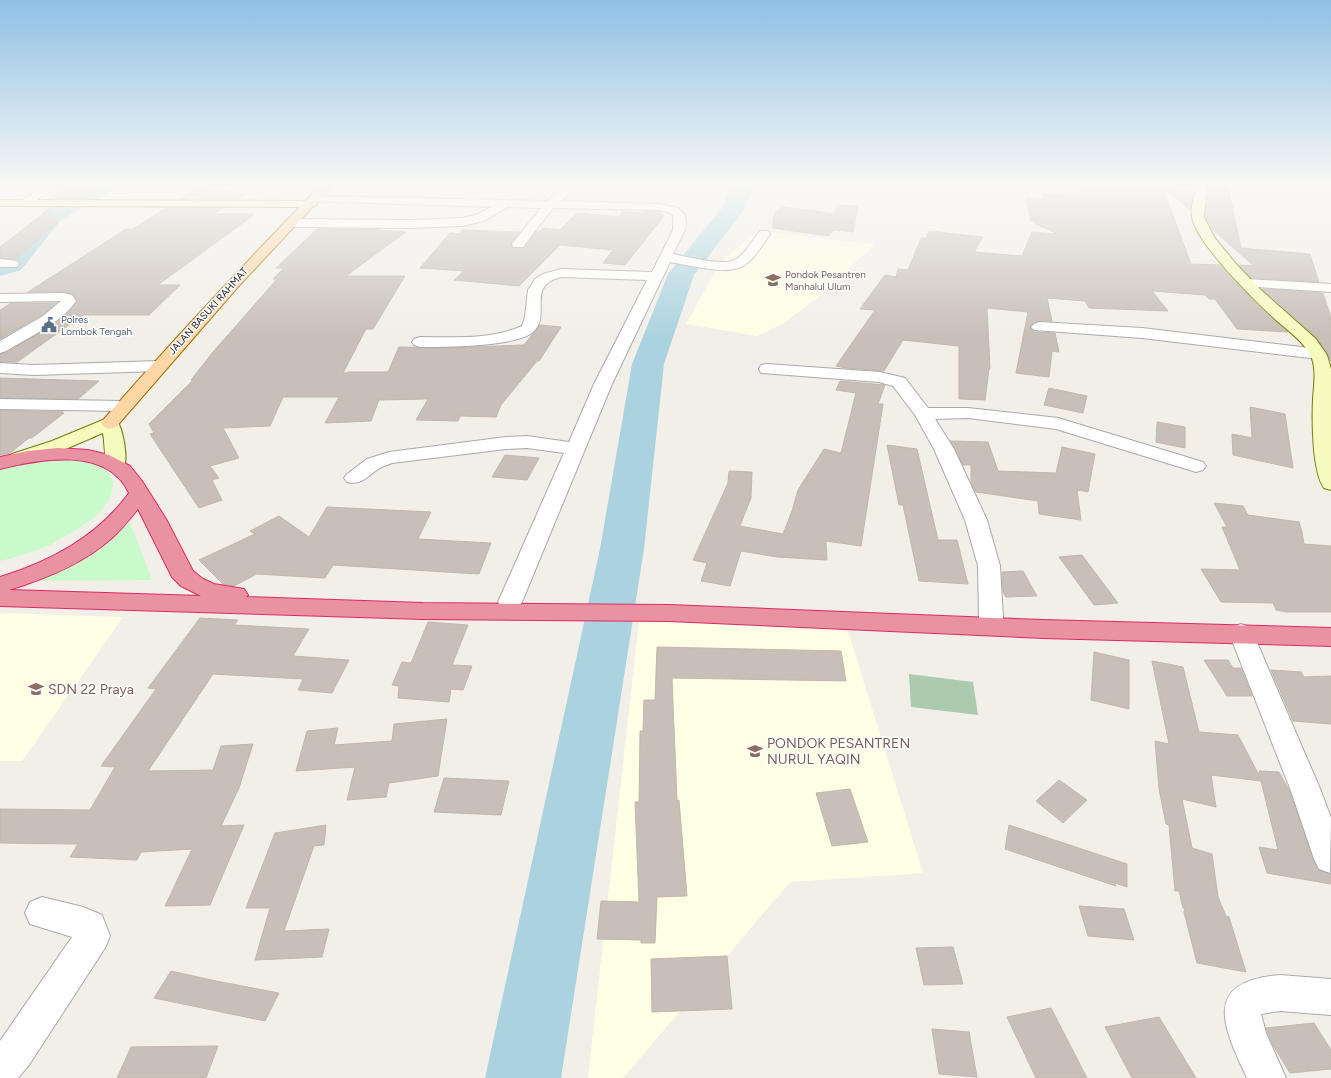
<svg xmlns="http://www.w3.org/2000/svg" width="1331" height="1078" font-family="Figtree,sans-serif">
<rect width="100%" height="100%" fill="#f2efe9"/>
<!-- education -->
<path fill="#ffffe5" d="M757 231 875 244 817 298 784 323 757 336 686 324 720 263Z
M0 613 123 617 22 761H0Z
M639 621 847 628 923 873 790 882 623 1078H588Z"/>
<!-- cemetery -->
<path fill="#aacbaf" d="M909 674 973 682 978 715 911 707Z"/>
<!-- park -->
<path fill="#c8facc" d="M71 458C79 459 88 460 95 463 124 475 113 499 96 516 89 522 61 539 52 544 36 551 17 557 0 561V467L11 463Z
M130 522 152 580 27 581 100 546Z"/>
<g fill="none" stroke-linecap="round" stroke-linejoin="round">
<!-- river -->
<path fill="#aad3df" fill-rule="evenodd" d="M88 186H115L113 191 61 220 21 270 0 276V259L3 258 45 210Z
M732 186H753L744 210 694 275 664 364 644 549 561 1078H485L600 549 632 364 668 274 722 208Z"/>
</g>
<!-- building -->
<path fill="#c7bfb8" stroke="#c4b6ab" d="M71 186H107V187L85 199H47Z
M1112 186 1163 188 1191 264 1220 265 1254 301 1288 332 1237 329 1215 299H1209L1205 295 1152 291 1168 311 1089 308 1085 301 1047 298 1052 321H1038L1033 323 1030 327 1034 332 1055 333 1059 352 1052 351 1049 377 1016 373 1028 312 987 308 990 369H989L985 400 959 399V346L903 340 884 371 846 368 836 366 875 310 860 309 885 275 896 277 898 269 908 270 921 238H926L929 231 983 237 974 252 1022 256 1032 232 1058 234 1035 224 1036 221H1031L1026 198 1044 199 1042 194 1083 195 1078 187 1112 189Z
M1211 186H1228L1241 248 1310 254 1319 282 1251 278 1239 265 1254 266 1212 229 1206 217 1208 192H1210Z
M1165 188 1194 192 1190 210Z
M195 189 248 193 238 199H179Z
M837 205 858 206 853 232 834 230 828 236 773 228V218L776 212 783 207 835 214Z
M166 208H223L214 214H255L158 285H180L149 315H83L17 362H0V354L7 352 54 324 70 310 78 301 72 294 63 292H28L126 229H133Z
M48 210 58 222 15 259 0 258V247Z
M646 211 659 212 664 216 625 265 603 263 613 250 560 245 519 286 454 280 464 271 420 268 450 233 459 234 462 230 520 232 511 244 512 248H523L536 232H539L543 228 560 230 577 213 620 217 622 212 645 213Z
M317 229H378L377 230 406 232 346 276H405L373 329H366L343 373H347L345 375 348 372H388L399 347 445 348 524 345 540 325 561 327 539 361H537L501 405 496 417 460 416 458 421 416 420 428 399 379 400 371 421 325 423 339 397H283L270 426 223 428 239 458 210 466 219 478 212 480 222 500 199 508 150 434 154 433 149 424 193 380H191L213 352 277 279H273L284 268H276Z
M1262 289 1323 293 1331 318V361L1317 338Z
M11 303H57L42 315 0 339V310Z
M0 378 99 381 78 399 0 398Z
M840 381 885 385 878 404H883L861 546 826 541 827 560 777 557 741 551 730 586 701 581 707 563 693 560 728 483 729 471 752 472 751 498 740 526 783 534 792 511 798 490 824 449 841 453 856 393 836 390Z
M1049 388 1087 396 1083 413 1044 405Z
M1250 407 1285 414 1293 468 1233 455 1232 434 1252 438Z
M0 410 63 412 61 413H64L32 438H29L10 453 0 455Z
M1157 422 1185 427V448L1156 442Z
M950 441 988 442 998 471 1056 473 1062 447 1095 454 1088 492 1077 490 1081 520 1039 514 1038 501 976 492 971 483V465H963Z
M887 445 917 449 938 540H957L968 584 919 581 903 505H899Z
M505 455 539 458 527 480 492 477Z
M1214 503 1243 506 1248 515 1299 522 1302 532 1304 544 1331 546V612H1287L1276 610 1273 603 1221 602 1201 569 1240 570 1222 527H1227Z
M327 507 431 512 418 539 491 543 479 574 333 565 325 578 257 574 234 586 223 584 199 560 255 534 250 531 279 516 309 537Z
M1082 555 1118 603 1094 605 1059 557Z
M1023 571 1037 596 1006 597 1003 592 1002 572Z
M200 618 238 620 234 625 309 629 293 656 349 660 332 693 298 690 303 679 213 674 148 771 213 770 221 746 253 744 239 788 221 826 244 825 210 905 165 906 192 849 141 852 137 860 70 857 78 844 0 843V809L90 810 115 767 101 766 156 689 148 688Z
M428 622 468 625 452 665 472 666 463 690 451 689 449 702 398 698 399 686 392 685 402 662 411 663Z
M657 647 841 651 846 681 672 678 677 800H679L687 896 657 897 655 943H641V940L597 939 601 901 639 902 635 802H639L640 731H643L644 700H655Z
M1094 652 1129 660V709L1091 700Z
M1204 660H1228L1233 668H1241L1252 696H1227Z
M1152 661 1183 667 1199 732 1238 735 1261 779 1259 771 1279 772 1290 792 1313 859 1318 870 1331 874V884L1267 873 1259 847 1278 850 1261 781 1211 775 1216 807 1182 799 1192 848 1212 854 1218 897 1226 916 1229 917 1246 972 1197 963 1184 912 1185 908H1183L1179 891H1175L1169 825 1166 824 1159 789 1155 741 1169 744Z
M1271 670 1301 672 1304 677 1331 676V724L1293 721Z
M447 719 438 776 389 783 386 797 347 800 355 767 296 771 307 731 338 728 334 745 392 741 394 724Z
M444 778 509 781 501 815 434 812Z
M1059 780 1087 800 1063 823 1036 801Z
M850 789 868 842 832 846 816 793Z
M326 825 324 845 314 846 284 931 329 929 322 957 255 960 270 908H246L275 833Z
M1009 825 1127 864V887L1115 883 1116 886 1005 849Z
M1079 906 1124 909 1134 940 1088 936Z
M953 947 963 984 924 985 916 948Z
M727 956 732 1009 652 1012 651 959Z
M171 971 216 981 279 993 265 1021 154 998Z
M1051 1008 1087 1078H1036L1007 1017Z
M1159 1017 1196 1078H1132L1105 1027Z
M1314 1023 1331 1050V1069L1290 1073 1273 1045 1266 1028Z
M932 1029 969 1032 977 1077 939 1074Z
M218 1046 206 1078H117L131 1047Z"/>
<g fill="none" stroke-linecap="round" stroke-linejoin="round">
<defs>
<path id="street" d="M46 186H60L28 205H20L18 203 20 201Z
M566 186H579L561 201 659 204 678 208 685 215 686 224 685 230 673 254C687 257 721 265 732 261 744 257 752 240 760 231H768L770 234C763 244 753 262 741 267 723 275 689 265 670 262L612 384 522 602 518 608 510 610 502 608 498 602 564 453 527 448 506 449 392 463C388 465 383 466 380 468 368 475 362 486 347 482L344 478 347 474 367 459 389 452 506 437 527 436 569 442 594 384 647 280 561 277C525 286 552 315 533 332 516 347 443 347 420 347L414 345 412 342 414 339 420 337C453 337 491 340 522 326L525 317 528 290 535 279 543 274 561 269 652 272 673 230V215L668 212 659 210 553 208 523 247H513L512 244 541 208 507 207 484 221 462 226 410 228 291 227 287 226 285 223 287 220 291 219 410 220 462 218 476 215 491 207 312 201 310 199 312 197 316 196 547 201Z
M0 259 17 261 19 264 17 267H0Z
M1247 279 1331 284V292L1242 286 1240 283 1242 280Z
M63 293 72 295 76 301C60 324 29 337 6 351L0 353V341L43 316 61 301 0 302V294Z
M1039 322 1142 328 1318 349 1324 351 1326 354 1324 357 1318 359 1142 338 1034 330 1031 327 1034 324Z
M159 361 165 362 167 366 165 370 159 371 34 375 0 373V363L34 365Z
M767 364 880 372 905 378 928 408H968L1058 418 1203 462 1206 466 1203 470 1196 472 1056 429 968 418 935 419 954 449 987 520 1000 566 1003 618 1000 624 991 626 982 624 979 618 978 566 965 520 934 449 915 415 893 386 879 382 761 373 759 369 761 365Z
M0 399 124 401 130 402 133 406 130 410 124 411 0 409Z
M1241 624 1250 627 1253 633 1321 791 1331 818 1330 873 1319 869 1314 859 1291 791 1229 633 1232 627Z
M42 897 83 907 102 915 110 936 105 948 29 1065 18 1078H0V1041L72 937 30 924 25 913 30 902Z
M1280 975 1331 979V1015L1280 1011 1261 1014 1266 1033 1286 1078H1247C1223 1027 1201 981 1280 975Z"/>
<path id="secondary" d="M1196 186H1207L1204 217 1214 237 1236 264 1261 290 1316 339 1327 355 1331 369V490L1324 488C1312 471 1312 420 1313 399 1314 384 1317 367 1310 354 1302 340 1287 330 1276 320 1255 301 1196 243 1192 217 1190 207 1195 196 1196 186Z
M0 200 311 201 315 202 317 204 315 206 311 207 0 206Z
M110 417 116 419C123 428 129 460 123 469L116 471 109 469C104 461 105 443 103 433 83 441 31 467 12 462L9 458 12 454 52 441Z"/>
<path id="primary" d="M320 186H332L237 288 116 427 110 429 104 427 101 423 104 419C174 339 246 262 320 186Z"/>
<path id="highway" d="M58 448 88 450 109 455 130 466 142 481 166 519 193 571 203 579 214 584 244 589 248 595 246 597 423 603 669 605 1043 620 1331 628V646L1043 638 669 621 423 619 0 606V577C51 561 97 537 129 493 107 446 40 459 0 469V457L28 451ZM138 509 172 577 181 586 201 596 9 590C45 579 83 564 112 538 122 529 130 519 138 509Z"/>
</defs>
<!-- street casing -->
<use href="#street" stroke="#a9a9a9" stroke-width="2"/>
<!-- secondary casing -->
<use href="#secondary" stroke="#707d05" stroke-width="2"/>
<!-- primary casing -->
<use href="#primary" stroke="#a06b00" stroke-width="2"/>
<!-- highway casing -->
<use href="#highway" stroke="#dc2a67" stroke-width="2"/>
<!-- street -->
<use href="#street" fill="#fff" fill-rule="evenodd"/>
<!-- secondary -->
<use href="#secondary" fill="#f7fabf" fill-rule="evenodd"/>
<!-- primary -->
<use href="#primary" fill="#fcd6a4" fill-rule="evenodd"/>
<!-- highway -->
<use href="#highway" fill="#e892a2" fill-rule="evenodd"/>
</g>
<!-- sky -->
<linearGradient id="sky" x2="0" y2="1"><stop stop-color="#8fc0e4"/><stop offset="0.55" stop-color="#f9f8f5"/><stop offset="1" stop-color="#f9f8f5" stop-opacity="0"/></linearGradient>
<rect width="1331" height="337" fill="url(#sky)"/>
<!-- icons -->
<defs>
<symbol id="school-bare" viewBox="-9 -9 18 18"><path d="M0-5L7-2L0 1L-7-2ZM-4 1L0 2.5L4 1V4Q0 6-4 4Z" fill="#8d6e63" stroke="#fff" stroke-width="2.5" paint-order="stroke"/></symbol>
<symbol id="civic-bare" viewBox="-9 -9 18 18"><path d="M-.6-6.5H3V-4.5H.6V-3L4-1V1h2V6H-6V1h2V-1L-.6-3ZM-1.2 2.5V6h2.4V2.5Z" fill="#5c6f8a" stroke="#fff" stroke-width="2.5" paint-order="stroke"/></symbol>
</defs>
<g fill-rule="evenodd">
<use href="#school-bare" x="762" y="269" width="22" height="22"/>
<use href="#civic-bare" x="38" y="314" width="22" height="22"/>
<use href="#school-bare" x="25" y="678" width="22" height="22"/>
<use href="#school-bare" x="744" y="740" width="22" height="22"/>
</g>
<g text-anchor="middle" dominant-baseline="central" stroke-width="3" stroke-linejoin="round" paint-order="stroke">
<!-- far-education labels -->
<g font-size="10" fill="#785e54" stroke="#fff" text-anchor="start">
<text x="785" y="274">Pondok Pesantren<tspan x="785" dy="12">Manhalul Ulum</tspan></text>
</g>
<!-- far-street labels -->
<g font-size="10" fill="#222" stroke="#fff">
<text transform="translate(208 311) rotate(-48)">JALAN BASUKI RAHMAT</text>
</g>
<!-- far-service labels -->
<g font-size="10" fill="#4e5e75" stroke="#fff" text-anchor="start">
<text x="61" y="319">Polres<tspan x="61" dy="12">Lombok Tengah</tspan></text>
</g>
<!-- near-education labels -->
<g font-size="14" fill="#785e54" stroke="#fff" text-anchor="start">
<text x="48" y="689">SDN 22 Praya</text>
<text x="767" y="743">PONDOK PESANTREN<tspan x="767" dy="16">NURUL YAQIN</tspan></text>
</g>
</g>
</svg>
